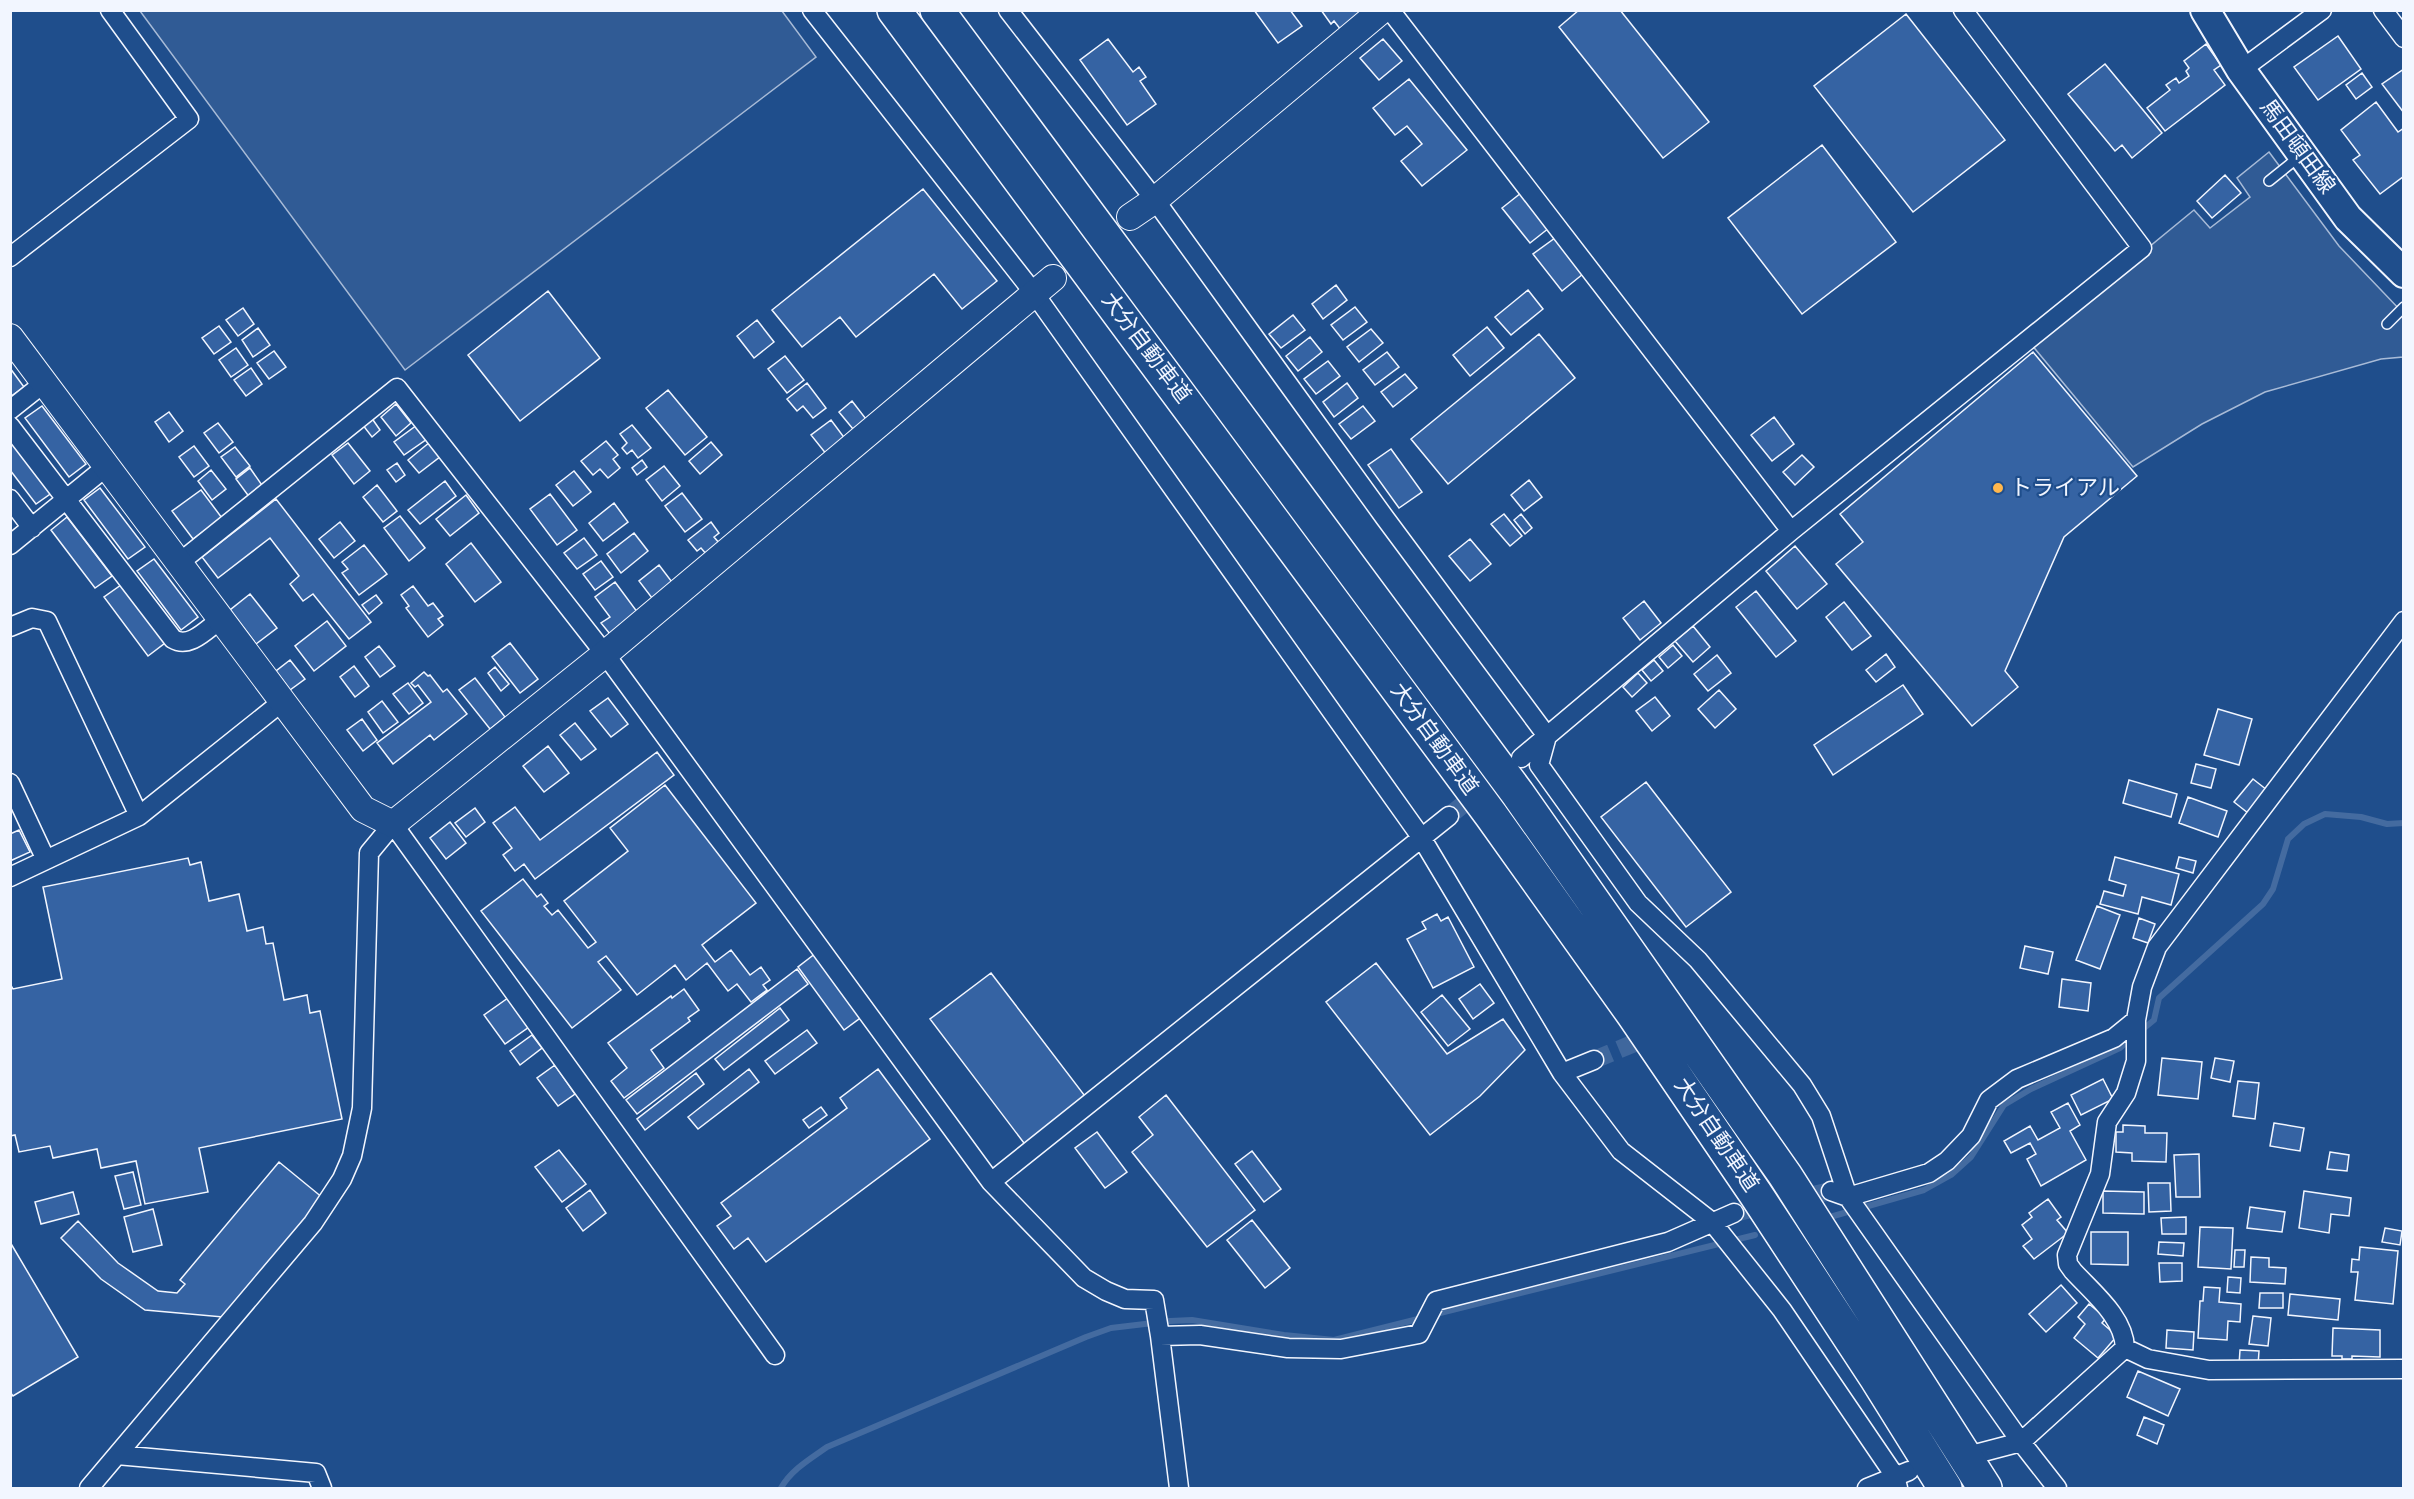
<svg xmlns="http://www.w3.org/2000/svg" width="2414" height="1499" font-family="Spectral,'Noto Sans JP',serif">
<rect width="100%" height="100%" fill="#1f4e8c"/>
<!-- built -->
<path fill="#305b95" stroke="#a8bbd7" stroke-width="1.5" d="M140 11H782L816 57 405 370Z
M2269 152 2339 246 2403 313V357L2381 359 2265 392 2202 424 2133 467 2031 344 2194 210 2210 228 2250 197 2237 178Z"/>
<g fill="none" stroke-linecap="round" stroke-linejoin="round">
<!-- stream -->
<path stroke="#446ba0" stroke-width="6" d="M1823 1219 1924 1190 1951 1175 1971 1157 2004 1105 2031 1089 2120 1048 2154 1020 2159 998 2263 904 2273 889 2288 839 2304 824 2325 814 2361 817 2387 824 2404 823
M1432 1315 1755 1235
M781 1488C791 1470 810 1459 827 1447L1086 1337 1111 1328 1170 1321 1192 1320 1284 1335 1334 1340 1422 1318"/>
</g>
<!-- building -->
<path fill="#3563a3" stroke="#f2f6ff" stroke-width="1.5" d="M1254 10H1290L1302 26 1278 43Z
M1321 10H1364L1341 30 1334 21 1331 24Z
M1579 10H1620L1709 122 1663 158 1559 27Z
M1906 14 2005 140 1913 212 1814 86Z
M2338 36 2361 69 2318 100 2294 67Z
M1108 39 1133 72 1139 67 1146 77 1140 81 1156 104 1127 125 1080 60Z
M1383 39 1402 61 1379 80 1360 58Z
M2206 44 2221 65 2214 70 2225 85 2165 131 2147 108 2170 90 2166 85 2176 78 2179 83 2189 76 2186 71 2189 68 2184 61Z
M2105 64 2162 133 2132 158 2122 145 2115 151 2068 94Z
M2404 69V113L2382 84Z
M2362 73 2372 87 2356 99 2346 85Z
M1409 79 1467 150 1422 186 1401 161 1422 144 1407 126 1395 135 1373 108Z
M2376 102 2398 132 2404 128V176L2380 194 2353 160 2360 155 2341 130Z
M1822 145 1896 242 1802 314 1728 218Z
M2225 175 2241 193 2212 218 2197 201Z
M923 189 997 281 962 309 934 274 856 337 840 317 802 347 772 310Z
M1521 193 1549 228 1530 243 1502 208Z
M1555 238 1583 274 1562 291 1533 254Z
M1336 285 1347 300 1323 319 1312 304Z
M1528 290 1543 309 1511 335 1495 317Z
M548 291 600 358 520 421 468 355Z
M1355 307 1367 322 1343 340 1331 325Z
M243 308 254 324 238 336 226 320Z
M1293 315 1305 330 1281 348 1269 334Z
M757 320 774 342 754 358 737 336Z
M219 326 231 342 214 354 202 338Z
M1487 327 1504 348 1470 376 1453 355Z
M258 328 270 345 253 357 242 340Z
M1371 329 1383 343 1359 362 1347 347Z
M1539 334 1575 378 1448 484 1411 439Z
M1310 337 1322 352 1298 371 1286 356Z
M236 348 248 365 231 377 219 360Z
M274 351 286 367 269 379 257 363Z
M1387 352 1399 367 1375 385 1363 370Z
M2033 352 2137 476 2064 537 2005 671 2018 687 1972 726 1836 564 1863 542 1840 514Z
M785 356 804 380 787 393 768 369Z
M1328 361 1340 376 1316 394 1304 379Z
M10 368 24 387 10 397Z
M251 368 262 384 246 396 234 380Z
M1405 374 1417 388 1393 407 1381 392Z
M807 383 826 408 813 418 803 406 797 411 787 399Z
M1347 383 1358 398 1334 417 1323 402Z
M668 390 707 437 685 455 646 408Z
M852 401 866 419 853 429 839 412Z
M396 404 411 423 396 436 381 417Z
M42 406 86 464 69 477 25 418Z
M1363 406 1375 421 1351 439 1339 424Z
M169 412 183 431 169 442 155 422Z
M371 417 380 430 372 437 362 424Z
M1774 417 1794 444 1772 461 1751 435Z
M831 420 846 440 827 455 811 435Z
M218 423 233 442 219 453 204 433Z
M417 425 427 439 404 455 394 442Z
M632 425 651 448 638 458 632 450 627 454 622 448 627 443 620 434Z
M10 436 53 492 36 504 10 470Z
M606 441 618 455 613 459 620 468 608 478 600 469 593 475 581 461Z
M430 442 441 456 419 473 408 460Z
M711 442 722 455 700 474 689 461Z
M348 443 370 471 354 484 332 455Z
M194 446 209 466 194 477 179 457Z
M235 447 250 466 236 477 221 457Z
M1391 449 1422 492 1399 508 1368 465Z
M1802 455 1814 467 1795 485 1783 472Z
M642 460 647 467 637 475 632 468Z
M397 463 405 475 396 482 387 470Z
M664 466 680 486 662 501 646 480Z
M250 468 264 488 250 498 236 479Z
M211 470 226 489 212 500 198 481Z
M574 471 591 492 573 506 556 485Z
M1529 480 1542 497 1524 511 1511 495Z
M445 481 456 496 420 524 408 510Z
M377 485 397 511 383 522 363 497Z
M100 488 145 547 128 559 84 500Z
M201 490 222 518 193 539 172 511Z
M682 493 702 519 685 532 665 506Z
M550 494 577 530 557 545 530 509Z
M466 495 479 513 450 536 436 519Z
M276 499 371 622 349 639 313 594 303 601 290 584 299 576 270 538 218 578 202 557Z
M614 503 628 522 603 541 589 523Z
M1504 514 1522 536 1510 546 1491 524Z
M1521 514 1532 528 1525 534 1514 520Z
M400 516 425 548 409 561 384 528Z
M67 517 112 576 95 588 51 530Z
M340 522 355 541 334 558 319 539Z
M711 522 719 533 714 537 720 544 707 555 701 548 697 551 688 540Z
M634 533 648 551 621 573 607 554Z
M584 538 597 555 577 569 564 553Z
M1470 539 1491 564 1470 581 1449 556Z
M471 543 501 582 475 602 446 564Z
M364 545 387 574 359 595 342 573 348 569 342 562Z
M1795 546 1827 584 1797 609 1766 571Z
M154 559 198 617 181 630 137 571Z
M601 561 613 577 595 590 583 574Z
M659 565 672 582 652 598 639 581Z
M615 582 638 613 610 634 601 623 610 617 595 597Z
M121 585 165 643 148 656 104 597Z
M413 586 428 606 433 603 443 616 438 619 443 625 428 637 406 608 409 606 401 595Z
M1756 591 1796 641 1776 657 1736 607Z
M250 594 277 628 256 644 230 610Z
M376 595 382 603 369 614 362 605Z
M1644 601 1661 623 1640 640 1623 618Z
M1844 602 1871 636 1852 650 1826 617Z
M327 621 346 646 314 671 295 646Z
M1693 626 1710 647 1693 662 1675 641Z
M510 643 538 679 520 693 492 657Z
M1673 645 1682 656 1668 668 1659 657Z
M379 646 395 666 380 677 365 657Z
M1886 654 1895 667 1876 682 1866 670Z
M1717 655 1731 673 1708 691 1694 674Z
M290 660 305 679 290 690 276 671Z
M1654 660 1663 671 1651 681 1642 670Z
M354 666 369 686 355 697 340 677Z
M495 667 509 684 501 691 488 673Z
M424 672 428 676 430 675 443 692 447 689 467 714 434 740 430 735 393 764 377 743 431 702 418 685 415 687 411 683Z
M1638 673 1647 683 1632 697 1623 687Z
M475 678 505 717 490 729 459 690Z
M408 683 423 703 409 714 393 694Z
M1903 685 1923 714 1833 775 1814 745Z
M1719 690 1736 709 1715 728 1698 709Z
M1655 697 1670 716 1652 731 1636 711Z
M608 698 628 724 611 737 590 711Z
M382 701 398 722 383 733 368 712Z
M2218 709 2252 719 2239 765 2204 755Z
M362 719 377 740 363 751 347 730Z
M575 723 596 749 581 760 560 735Z
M548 746 569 773 544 792 523 766Z
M657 752 674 775 535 879 524 864 515 871 503 855 512 848 493 823 515 807 540 840Z
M2196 764 2216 769 2211 788 2191 783Z
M2253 779 2267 790 2248 813 2234 802Z
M2129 780 2177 794 2171 817 2123 803Z
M1646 782 1731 892 1686 927 1601 817Z
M665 785 756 903 702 945 715 962 731 950 750 975 761 967 770 980 763 985 767 990 751 1002 737 984 728 991 707 963 686 980 675 965 637 995 606 956 598 962 621 990 572 1028 481 911 523 879 537 897 541 894 548 903 544 906 552 915 558 910 588 948 596 942 564 901 628 851 610 828Z
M2188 797 2227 811 2218 837 2179 823Z
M475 808 485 822 466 837 455 823Z
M450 822 466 843 446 859 430 838Z
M19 830 30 852 10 861V834Z
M2115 857 2179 874 2171 905 2142 897 2138 914 2100 904 2104 891 2123 896 2126 885 2109 880Z
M2179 857 2196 861 2193 873 2176 868Z
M188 858 190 865 201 862 209 901 239 894 247 931 263 927 266 944 273 943 284 1000 307 995 310 1013 320 1011 342 1119 199 1148 208 1192 145 1204 136 1161 101 1168 97 1149 53 1158 50 1146 19 1152 15 1135 10 1136V984L13 989 62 979 43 887Z
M2097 906 2120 915 2100 969 2076 960Z
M1437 914 1441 921 1448 917 1474 967 1433 988 1407 939 1426 929 1422 922Z
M2139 918 2155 924 2148 943 2133 938Z
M2025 946 2053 952 2048 974 2020 968Z
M816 953 863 1016 844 1030 798 967Z
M1376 963 1447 1054 1503 1019 1525 1050 1480 1096 1430 1135 1326 1002Z
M797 969 808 984 637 1114 626 1100Z
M991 973 1088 1100 1027 1147 930 1019Z
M2062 979 2091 983 2088 1011 2059 1007Z
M1480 984 1494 1003 1473 1019 1459 999Z
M684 989 699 1010 688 1018 690 1021 651 1050 664 1068 624 1098 611 1081 627 1068 608 1043 671 996 672 998Z
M1442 995 1470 1029 1448 1046 1421 1012Z
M508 998 529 1027 505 1044 484 1015Z
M780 1008 789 1020 724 1070 715 1059Z
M807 1030 817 1043 775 1074 765 1061Z
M532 1035 542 1048 520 1065 510 1051Z
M2162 1058 2202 1062 2198 1099 2158 1095Z
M2215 1058 2234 1061 2230 1082 2211 1078Z
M555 1065 575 1094 558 1106 537 1078Z
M749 1069 759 1082 698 1129 688 1117Z
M878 1069 930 1139 766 1262 748 1238 734 1249 717 1226 731 1216 721 1203 847 1108 840 1098Z
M696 1073 704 1084 645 1130 637 1119Z
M2103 1079 2113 1099 2081 1115 2071 1095Z
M2238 1081 2259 1083 2255 1119 2233 1116Z
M1166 1095 1255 1210 1207 1247 1132 1152 1153 1135 1139 1117Z
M2068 1103 2080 1125 2070 1131 2086 1160 2041 1186 2027 1159 2036 1154 2030 1143 2011 1153 2004 1141 2030 1126 2038 1140 2060 1128 2051 1112Z
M821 1107 827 1115 809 1128 803 1120Z
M2274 1123 2304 1128 2300 1151 2270 1146Z
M2123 1125 2145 1126V1133H2167L2166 1162 2132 1161V1153L2116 1152V1132H2123Z
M1097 1132 1127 1172 1105 1188 1075 1148Z
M559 1150 586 1184 562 1202 535 1167Z
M1252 1151 1281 1189 1264 1202 1235 1164Z
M2330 1152 2349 1155 2347 1171 2327 1169Z
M2199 1154 2200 1197H2176L2174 1155Z
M279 1162 323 1198 223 1317 145 1310 101 1279 61 1238 78 1221 118 1263 158 1291 177 1293 185 1284 180 1280Z
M133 1172 141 1205 124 1209 115 1176Z
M2148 1183H2170L2171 1211 2149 1212Z
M590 1190 606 1213 583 1231 566 1208Z
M2103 1191 2144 1192V1214L2103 1213Z
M2304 1191 2351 1198 2349 1216 2331 1214 2329 1233 2299 1228Z
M73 1192 79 1214 41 1224 35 1202Z
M2048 1199 2061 1217 2057 1220 2068 1233 2034 1259 2023 1246 2032 1239 2022 1225 2032 1217 2029 1213Z
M2250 1207 2285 1212 2282 1232 2247 1228Z
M153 1209 162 1245 133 1252 124 1217Z
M2186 1217V1234H2162L2161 1218Z
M1252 1220 1290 1268 1265 1288 1227 1240Z
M2200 1227 2233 1228 2231 1269 2198 1267Z
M2385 1228 2402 1231 2400 1245 2382 1242Z
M2091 1232H2128V1265L2091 1264Z
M10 1242 78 1357 13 1396 10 1392Z
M2159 1242 2184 1243 2183 1256 2158 1254Z
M2360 1247 2398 1251 2393 1304 2355 1300 2358 1272H2351L2352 1259 2359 1260Z
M2235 1250H2245L2244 1267H2234Z
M2251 1257 2269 1258V1267L2286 1268 2285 1284 2250 1282Z
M2159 1263H2182V1281L2160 1282Z
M2228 1277 2241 1278 2240 1293 2227 1292Z
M2061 1285 2077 1303 2046 1332 2029 1314Z
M2204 1287 2220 1288 2219 1302 2241 1304 2240 1322 2228 1321 2227 1340 2198 1338 2200 1301H2203Z
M2260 1293H2283V1308H2259Z
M2290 1294 2340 1299 2338 1320 2288 1315Z
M2089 1304 2106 1318 2102 1323 2117 1336 2098 1358 2074 1338 2085 1324 2078 1317Z
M2253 1316 2271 1318 2268 1346 2249 1344Z
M2333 1328 2380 1330V1357L2352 1356V1359H2342V1356H2332Z
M2167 1330 2194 1332 2193 1350 2166 1348Z
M2240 1350 2259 1351 2258 1366 2239 1365Z
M2138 1371 2180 1389 2168 1416 2127 1397Z
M2144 1417 2164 1425 2157 1444 2137 1435Z"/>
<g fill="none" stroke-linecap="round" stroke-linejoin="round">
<!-- street-tunnel -->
<path stroke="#3f679d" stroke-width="18" stroke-dasharray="18 9" stroke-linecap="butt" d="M1449 816 1482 789
M1594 1060 1656 1034
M1734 1213 1831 1191"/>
<defs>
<path id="lane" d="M2269 181 2300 156
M2387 324 2404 307"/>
<path id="street" d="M812 10 1034 293 1421 837 1562 1073 1621 1151 1712 1222 1782 1310 1895 1476 1898 1488
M1008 10 1155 200 1385 518 1547 736
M1390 10 1791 531
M2383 10 2404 38
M2241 70 2322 10
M10 257 189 119 110 10
M10 410 44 383
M10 426 173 639C190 649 207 629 221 619
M10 499 32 528
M10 545 106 467
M179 563 397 388 605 654 991 1182 1084 1278 1106 1291 1125 1299 1154 1300 1160 1336 1179 1488
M10 627 32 618 47 621 139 816
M1547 736 1539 765 1638 903 1698 960 1802 1085 1821 1116 1848 1197 2021 1442 2057 1488
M1521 758 1791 531 2142 248 1963 10
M10 783 46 860
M10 877 139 816 283 701
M1562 1073 1594 1060
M991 1182 1449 816
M1831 1191 1848 1197 1929 1173 1947 1161 1971 1136 1989 1100 2017 1079 2114 1038 2136 1020
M1160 1336 1200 1335 1288 1348 1341 1349 1419 1334 1436 1301 1668 1242 1734 1213
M2125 1348 2148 1359 2209 1370 2404 1369
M1979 1453 2021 1442 2125 1348C2124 1317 2093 1293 2073 1271L2068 1264 2067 1255 2100 1174 2107 1122 2126 1093 2136 1061V1020L2142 987 2157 947 2404 621
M117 1455 316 1473 322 1488
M89 1488 313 1223 342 1179 352 1156 362 1108 369 853 393 824 775 1355
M1867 1488 1909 1471"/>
<path id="secondary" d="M1130 217 1155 200 1382 10
M10 337 363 809 393 824 605 654 1053 278"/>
<path id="primary" d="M2205 10 2241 70 2348 218 2404 273"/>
<path id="highway" d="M894 10 1491 815 1633 1014 1755 1193 1877 1379 1945 1488
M937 10 1518 794 1785 1175 1985 1488"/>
</defs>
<!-- lane casing -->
<use href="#lane" stroke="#f2f6ff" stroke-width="12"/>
<!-- street casing -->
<use href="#street" stroke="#f2f6ff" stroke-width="21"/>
<!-- secondary casing -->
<use href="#secondary" stroke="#f2f6ff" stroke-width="28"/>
<!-- primary casing -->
<use href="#primary" stroke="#f2f6ff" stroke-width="32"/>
<!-- highway casing -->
<use href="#highway" stroke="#f2f6ff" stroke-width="36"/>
<!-- lane -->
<use href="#lane" stroke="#1f4e8c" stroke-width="9"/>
<!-- street -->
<use href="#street" stroke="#1f4e8c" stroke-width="18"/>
<!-- secondary -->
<use href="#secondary" stroke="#1f4e8c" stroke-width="26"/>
<!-- primary -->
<use href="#primary" stroke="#1f4e8c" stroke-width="28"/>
<!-- highway -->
<use href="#highway" stroke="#1f4e8c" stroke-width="33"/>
</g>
<!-- markers -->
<circle fill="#ffb74d" stroke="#1f4e8c" stroke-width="2" cx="1998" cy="488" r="6"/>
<g text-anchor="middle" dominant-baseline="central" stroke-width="4.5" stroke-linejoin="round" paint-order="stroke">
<!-- street labels -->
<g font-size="22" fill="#f2f6ff" stroke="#1f4e8c">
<text transform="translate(2297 147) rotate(54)">馬田頓田線</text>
<text transform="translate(1146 348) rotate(53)">大分自動車道</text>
<text transform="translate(1434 739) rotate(54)">大分自動車道</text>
<text transform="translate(1716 1135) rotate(56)">大分自動車道</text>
</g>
<!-- poi labels -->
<g font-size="22" fill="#f2f6ff" stroke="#1f4e8c" text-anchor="start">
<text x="2010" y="488">トライアル</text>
</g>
</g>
<!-- border -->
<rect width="2414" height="1499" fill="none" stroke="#f2f6ff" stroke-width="24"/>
</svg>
